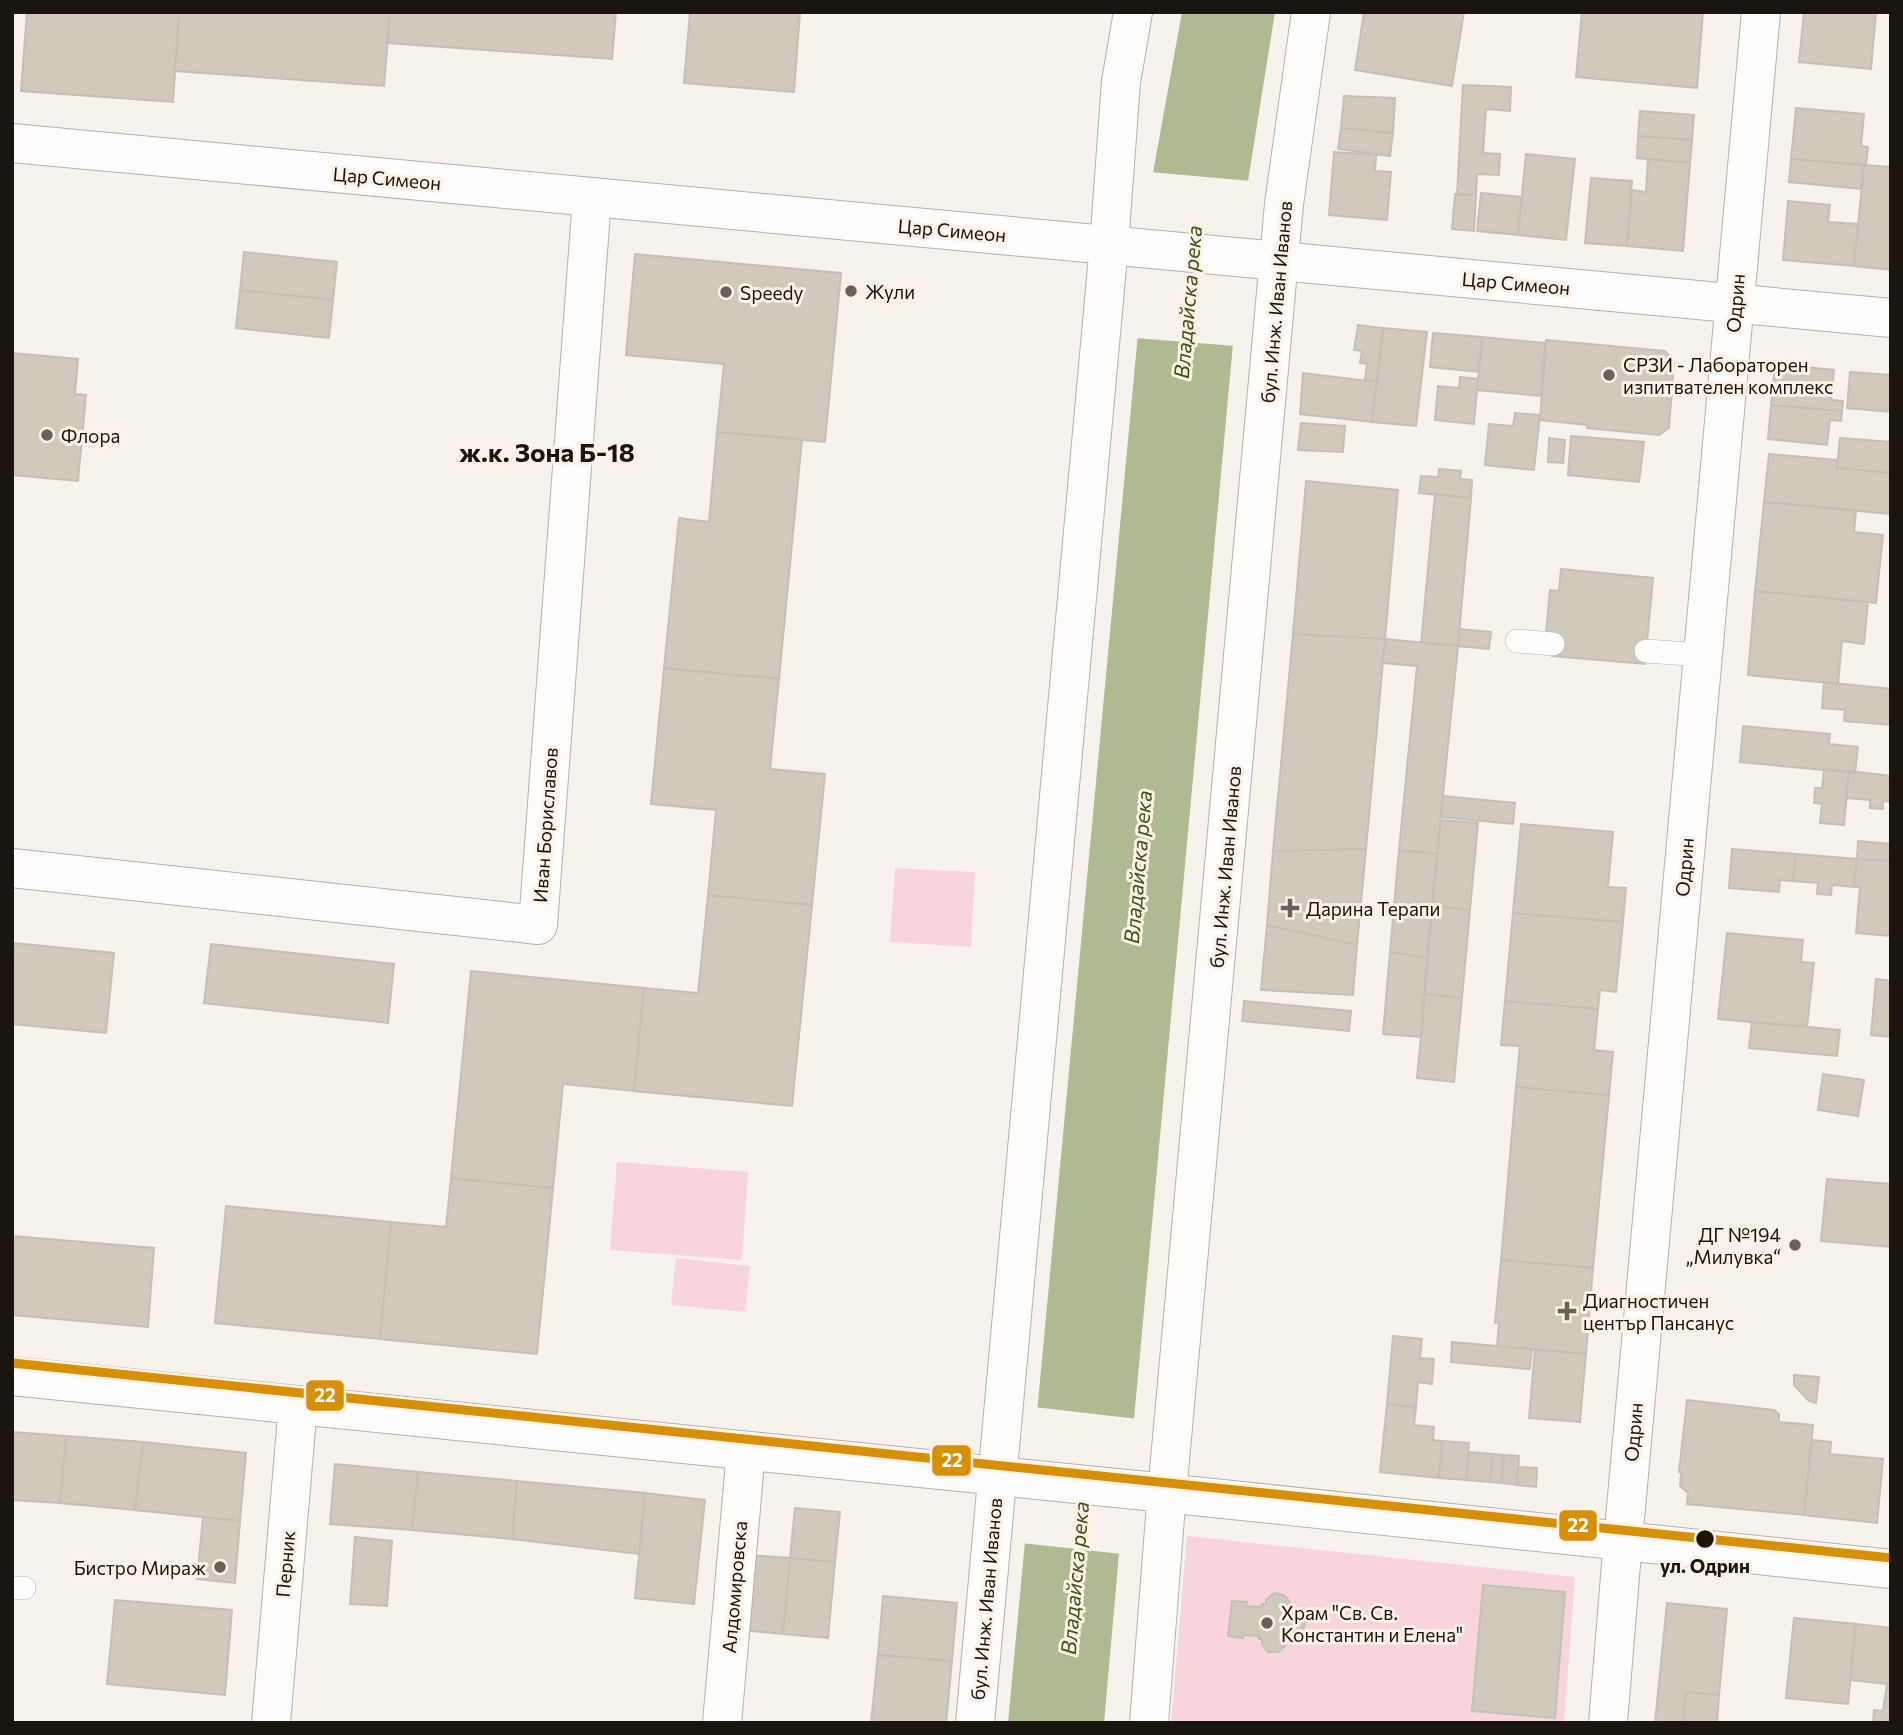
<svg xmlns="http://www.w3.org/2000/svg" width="1903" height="1735" font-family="Commissioner,sans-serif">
<rect width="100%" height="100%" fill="#f8f2ed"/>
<!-- green -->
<path fill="#f7d5db" d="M895 868 975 872 971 947 890 942Z
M617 1162 748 1172 742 1260 610 1250Z
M676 1258 750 1266 745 1312 671 1305Z
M1187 1536 1575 1577 1564 1723H1171Z"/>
<!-- water -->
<path fill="#afb992" d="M1182 12H1275L1248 181 1134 1419 1119 1554 1104 1723H1008L1153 173Z"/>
<!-- pier -->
<path fill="#f8f2ed" d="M1150 172 1251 181 1235 346 1135 338Z
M1034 1407 1138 1419 1122 1554 1021 1543Z"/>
<!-- building -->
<path fill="#d0cabd" stroke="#c3bfb9" stroke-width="2" d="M27 12H179L173 102 21 91Z
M179 12H390L384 86 175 71Z
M390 12H616L612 59 387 43Z
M690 12H800L794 92 684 83Z
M1364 12H1464L1452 86 1355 70Z
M1582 12H1703L1697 88 1576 77Z
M1804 12H1876L1871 69 1799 62Z
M1463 85 1511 87 1510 111 1486 109 1483 153 1500 154 1499 175 1477 174 1476 195H1457Z
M1344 96 1395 98 1393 133 1341 128Z
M1796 108 1864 114 1861 146 1868 147 1866 165 1791 159Z
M1640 111 1694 115 1692 140 1638 136Z
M1341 128 1393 133 1390 156 1338 149Z
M1638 136 1692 140 1690 163 1637 158Z
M1334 152 1376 155 1375 171 1391 172 1387 220 1329 215Z
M1526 154 1575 159 1566 240 1518 235Z
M1648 159 1690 163 1683 251 1627 246 1632 190 1646 192Z
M1791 159 1864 165 1861 189 1789 182Z
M1864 165 1891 167V270L1854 266Z
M1591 178 1632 181 1627 246 1585 243Z
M1481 193 1522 197 1518 235 1477 231Z
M1455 194 1476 195 1474 231 1452 229Z
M1788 201 1830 205 1828 222 1858 224 1854 266 1783 260Z
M244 252 337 262 333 300 240 290Z
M635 254 841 273 825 442 717 432 724 364 626 355Z
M240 290 333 300 329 338 236 328Z
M1358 325 1383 328 1377 382 1365 380 1367 364 1360 363 1362 351 1354 350Z
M1383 328 1427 332 1416 426 1372 422Z
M1433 333 1482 337 1479 372 1430 367Z
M1482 337 1545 343 1541 396 1477 390Z
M1546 340 1665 351 1674 362 1669 428 1659 435 1587 428V425L1540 420Z
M12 353 78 359 75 394 86 395 78 481 12 475Z
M1775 364 1834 370 1831 400 1843 401 1842 411 1771 405Z
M1850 372 1891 375V412L1847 408Z
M1303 373 1377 382 1372 422 1300 414Z
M1460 377 1478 379 1474 424 1435 420 1438 386 1459 388Z
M1771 405 1842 411 1841 421 1830 420 1827 445 1768 439Z
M1515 413 1540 415 1534 470 1485 465 1489 424 1513 426Z
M1301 423 1345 426 1343 452 1298 450Z
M717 432 802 439 779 679 664 668 679 518 709 522Z
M1571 436 1644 442 1639 482 1568 475Z
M1549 438 1565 440 1563 463 1548 462Z
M1840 438 1891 442V473L1837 468Z
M1769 454 1837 460V468L1891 473 1890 514 1764 502Z
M1439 469 1461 471 1460 479 1472 480 1471 498 1419 493 1421 476 1438 477Z
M1306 481 1398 490 1385 639 1293 634Z
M1435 494 1471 498 1458 646 1421 643Z
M1764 502 1856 510 1854 532 1883 535 1876 603 1755 591Z
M1561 569 1653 578 1645 664 1552 656 1554 634 1546 633 1550 590 1559 591Z
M1755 591 1868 602 1864 644 1842 641 1838 684 1748 675Z
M1459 629 1491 632 1489 649 1458 646Z
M1293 634 1385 639 1366 849 1273 851Z
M1385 639 1458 646 1437 854 1399 850 1417 666 1383 663Z
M664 668 779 679 770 769 825 774 812 905 708 895 716 810 651 804Z
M1824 682 1891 689V725L1844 721 1845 710 1822 708Z
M1743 726 1830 734 1829 744 1858 747 1855 773 1740 762Z
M1824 769 1849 771 1844 825 1820 823 1822 804 1814 803 1815 788H1822Z
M1849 771 1891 776V802L1883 801V809L1870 808V800L1846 798Z
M1443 796 1515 803 1513 824 1441 817Z
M1441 820 1478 823 1470 910 1432 906Z
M1521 824 1613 832 1608 887 1626 888 1623 922 1513 913Z
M1858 841 1891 844V861L1857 859Z
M1366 849 1357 945 1267 925 1273 851Z
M1732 849 1796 854 1793 881 1780 880 1779 892 1729 888Z
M1399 850 1437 854 1427 958 1390 952Z
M1796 854 1857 859 1854 887 1832 885 1831 895 1817 894 1818 883 1793 881Z
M1857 859 1891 861V936L1856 933 1860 887H1854Z
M708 895 812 905 792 1106 634 1091 644 988 698 993Z
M1432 906 1470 910 1462 998 1425 994Z
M1513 913 1623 922 1616 992 1600 990 1598 1009 1505 1001Z
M1267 925 1357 945 1353 995 1261 990Z
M1727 933 1803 940 1801 962 1814 963 1807 1027 1718 1019Z
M14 943 114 953 106 1033 12 1024Z
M211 944 394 964 388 1023 204 1003Z
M1390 952 1427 958 1421 1037 1383 1034Z
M471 971 644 988 634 1091 563 1084 553 1188 451 1178Z
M1876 979 1891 981V1037L1871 1035Z
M1425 994 1462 998 1454 1082 1417 1078Z
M1244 1001 1351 1011 1349 1031 1242 1021Z
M1505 1001 1598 1009 1594 1050 1613 1052 1609 1095 1516 1087 1520 1046 1501 1045Z
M1752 1022 1840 1030 1837 1056 1749 1048Z
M1823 1074 1864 1080 1858 1116 1818 1110Z
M1516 1087 1609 1095 1593 1268 1501 1260Z
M451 1178 553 1188 537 1354 380 1339 391 1222 446 1227Z
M1827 1179 1891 1184V1247L1821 1241Z
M226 1206 391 1222 380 1339 215 1323Z
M12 1236 154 1248 148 1327 12 1315Z
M1501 1260 1593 1268 1586 1354 1497 1346 1499 1323H1495Z
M1393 1336 1422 1339 1420 1358 1434 1359 1432 1384 1418 1382 1416 1407 1387 1404Z
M1452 1342 1532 1349 1530 1369 1451 1362Z
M1535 1349 1586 1354 1580 1422 1529 1418Z
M1794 1375 1819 1377 1816 1403 1809 1401 1794 1385Z
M1687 1400 1774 1410 1779 1414V1422L1813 1425 1804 1515 1687 1504 1688 1493 1680 1486 1681 1473 1679 1472Z
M1387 1404 1416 1407 1414 1425 1434 1427 1433 1440 1442 1441 1439 1478 1380 1472Z
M12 1432 66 1436 60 1503 12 1500Z
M66 1436 143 1442 135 1510 60 1503Z
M1812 1440 1831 1442 1830 1454 1883 1459 1877 1523 1804 1515Z
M1442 1441 1469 1443 1466 1480 1439 1478Z
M143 1442 246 1453 240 1521 135 1510Z
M1469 1452 1493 1454 1490 1482 1466 1480Z
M1493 1454 1504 1455 1501 1483 1490 1482Z
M1504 1455 1519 1456 1517 1485 1501 1483Z
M335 1464 418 1472 412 1530 330 1524Z
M1518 1467 1537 1468 1536 1487 1517 1485Z
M418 1472 517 1481 512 1539 412 1530Z
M517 1481 645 1493 639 1554 512 1539Z
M645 1493 705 1500 694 1604 635 1598Z
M795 1508 840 1512 835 1562 790 1558Z
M203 1517 240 1521 235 1583 197 1579Z
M355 1537 392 1541 387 1606 350 1604Z
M749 1555 790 1558 783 1634 742 1630Z
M790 1558 835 1562 828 1638 783 1634Z
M1483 1585 1565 1592 1555 1718 1472 1711Z
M1274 1593 1284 1595 1290 1602V1607H1293V1609L1295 1610 1294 1613 1299 1614 1305 1621 1304 1631 1296 1637H1292L1291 1640 1286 1642 1285 1646 1278 1652H1268L1262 1645V1639H1259V1636L1243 1635V1638L1228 1636 1232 1601 1247 1602 1246 1606 1262 1607V1604H1266V1600Z
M883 1596 957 1603 952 1661 878 1655Z
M115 1600 232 1610 225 1695 107 1684Z
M1667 1603 1727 1609 1719 1695 1686 1692 1683 1723H1655Z
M1794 1618 1856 1624 1848 1704 1786 1698Z
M1856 1624 1891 1628V1723H1873L1874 1710 1883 1711 1887 1684 1850 1680Z
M878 1655 952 1661 946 1723H871Z
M1686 1692 1719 1695 1717 1723H1683Z"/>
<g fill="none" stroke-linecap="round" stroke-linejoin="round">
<defs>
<path id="service" d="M1517 641 1553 644
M1646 651 1703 655
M12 1588H24"/>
<path id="minor" d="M12 868 538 925 592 198
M12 1376 1146 1491 1891 1569
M271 1723 298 1405
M722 1723 746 1451
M975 1723 1109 245 1121 82 1133 12
M1149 1723 1166 1504 1284 204 1311 12
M1608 1723 1622 1552 1761 12"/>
<path id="tertiary" d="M12 143 1891 318"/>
</defs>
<!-- service casing -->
<use href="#service" stroke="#b6b0aa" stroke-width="24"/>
<!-- minor casing -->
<use href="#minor" stroke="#b6b0aa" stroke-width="40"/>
<!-- tertiary casing -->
<use href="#tertiary" stroke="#b6b0aa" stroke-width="40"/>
<!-- service -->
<use href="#service" stroke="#fefdfc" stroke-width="23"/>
<!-- minor -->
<use href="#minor" stroke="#fefdfc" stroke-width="38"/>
<!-- tertiary -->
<use href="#tertiary" stroke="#fefdfc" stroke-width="38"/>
<defs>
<path id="tram-1" d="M12 1363 1891 1558"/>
</defs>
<!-- tram-1 casing -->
<use href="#tram-1" stroke="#fdf1e8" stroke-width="14"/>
<!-- tram-1 -->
<use href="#tram-1" stroke="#d69002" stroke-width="9"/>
</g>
<!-- markers -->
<g fill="#68625d" stroke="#fdf1e8" stroke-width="2.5">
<circle cx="851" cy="291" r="7"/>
<circle cx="726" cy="292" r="7"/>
<circle cx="1609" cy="375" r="7"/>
<circle cx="47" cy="435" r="7"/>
<path d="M1286.5 897.5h7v7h7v7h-7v7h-7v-7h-7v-7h7z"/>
<circle cx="1795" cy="1245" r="7"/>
<path d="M1563.5 1300.5h7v7h7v7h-7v7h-7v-7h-7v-7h7z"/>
<circle cx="220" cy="1567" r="7"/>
<circle cx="1267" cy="1623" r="7"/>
</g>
<circle fill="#1b150f" stroke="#fdf1e8" stroke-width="2.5" cx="1705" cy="1539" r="10"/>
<g text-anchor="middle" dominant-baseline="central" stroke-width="6" stroke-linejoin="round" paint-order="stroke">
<!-- street labels -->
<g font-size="19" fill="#1b150f" stroke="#fdf1e8">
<text transform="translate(387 178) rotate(5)">Цар Симеон</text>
<text transform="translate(952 230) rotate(5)">Цар Симеон</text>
<text transform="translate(1516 283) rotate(5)">Цар Симеон</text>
<text transform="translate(1276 302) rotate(-85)">бул. Инж. Иван Иванов</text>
<text transform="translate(1735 303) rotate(-85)">Одрин</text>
<text transform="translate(545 825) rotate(-86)">Иван Бориславов</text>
<text transform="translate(1225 867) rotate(-85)">бул. Инж. Иван Иванов</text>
<text transform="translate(1684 867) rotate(-85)">Одрин</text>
<text transform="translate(1633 1432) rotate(-85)">Одрин</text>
<text transform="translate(285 1564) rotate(-85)">Перник</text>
<text transform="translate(734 1587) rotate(-85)">Алдомировска</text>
<text transform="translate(986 1599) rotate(-85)">бул. Инж. Иван Иванов</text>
</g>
<!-- poi labels -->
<g font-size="19" fill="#1b150f" stroke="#fdf1e8" text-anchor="start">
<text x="865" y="291">Жули</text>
<text x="740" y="292">Speedy</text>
<text x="1623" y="364">СРЗИ - Лабораторен<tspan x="1623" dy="22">изпитвателен комплекс</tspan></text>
<text x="61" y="435">Флора</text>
<text x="1306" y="908">Дарина Терапи</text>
<text x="1781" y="1234" text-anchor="end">ДГ №194<tspan x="1781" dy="22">„Милувка“</tspan></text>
<text x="1583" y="1300">Диагностичен<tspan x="1583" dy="22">център Пансанус</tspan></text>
<text x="206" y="1567" text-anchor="end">Бистро Мираж</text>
<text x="1281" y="1612">Храм "Св. Св.<tspan x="1281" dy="22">Константин и Елена"</tspan></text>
</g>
<!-- stop labels -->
<g font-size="19" font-weight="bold" fill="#1b150f" stroke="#fdf1e8">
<text x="1705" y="1565">ул. Одрин</text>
</g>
<!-- water labels -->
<g font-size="21" font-style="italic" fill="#425115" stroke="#fdf1e8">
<text transform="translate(1187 302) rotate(-85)">Владайска река</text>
<text transform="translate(1137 867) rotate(-85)">Владайска река</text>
<text transform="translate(1074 1578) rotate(-85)">Владайска река</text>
</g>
<!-- district labels -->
<g font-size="26" font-weight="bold" fill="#1b150f" stroke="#fdf1e8">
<text x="547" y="451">ж.к. Зона Б-18</text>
</g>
</g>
<g stroke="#fdf1e8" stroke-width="2.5">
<rect x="305" y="1379" width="40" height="33" rx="7" fill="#d69002"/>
<rect x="931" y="1444" width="41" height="33" rx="7" fill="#d69002"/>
<rect x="1558" y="1509" width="40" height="33" rx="7" fill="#d69002"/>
</g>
<g font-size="19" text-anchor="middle" font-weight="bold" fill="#fff">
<text x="325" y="1402">22</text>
<text x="952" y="1467">22</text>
<text x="1578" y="1532">22</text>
</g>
<!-- border -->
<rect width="1903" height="1735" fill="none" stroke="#1b150f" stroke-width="28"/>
</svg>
